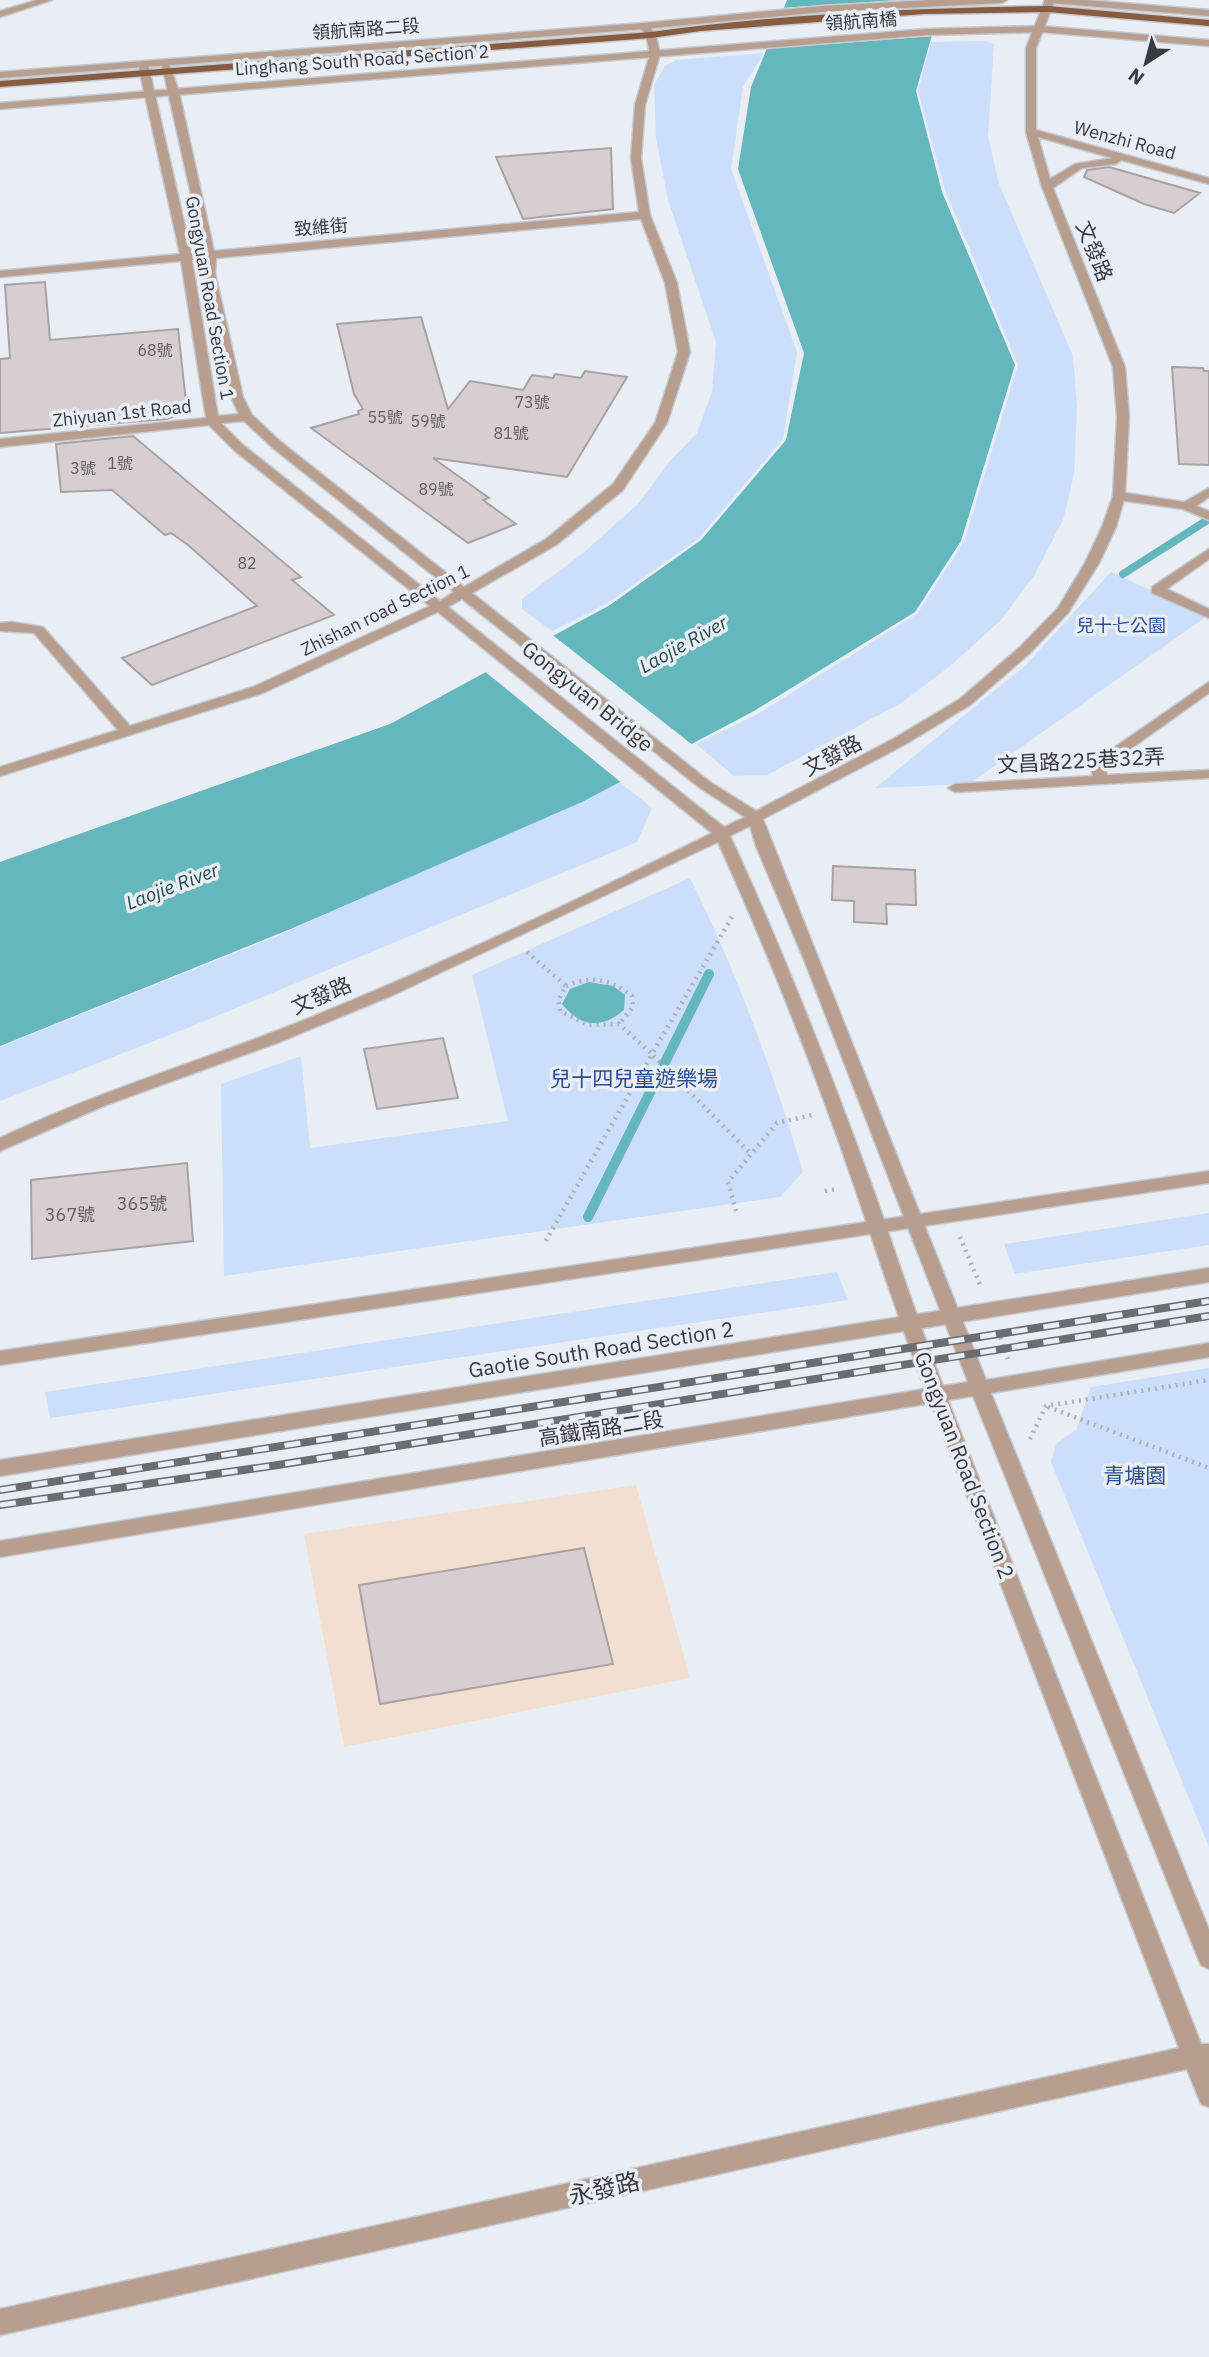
<svg xmlns="http://www.w3.org/2000/svg" width="1209" height="2357" font-family="'IBM Plex Sans','Noto Sans TC',sans-serif">
<rect width="100%" height="100%" fill="#e9edf4"/>
<!-- commercial -->
<path fill="#f3dfd0" d="M636 1485 690 1678 344 1747 304 1534Z"/>
<!-- green -->
<path fill="#cbdefb" d="M985 41 994 44 988 136 999 184 1073 356 1077 406 1074 474 1063 520 1035 574 1001 620 949 667 901 703 767 775 734 776 696 744 756 715 917 614 964 542 1018 365 945 190 918 91 931 42Z
M764 53 743 87 731 169 797 352 783 439 698 539 606 604 552 631 522 609V599L582 554 638 504 669 462 697 433 712 392 716 342 668 200 656 138 654 85 665 66 676 60Z
M1111 572 1207 616 969 784 875 788 1026 665Z
M616 779 652 808 637 842 190 1027 0 1101V1047L278 936Z
M690 878C738 975 772 1069 803 1172L780 1197 224 1276 221 1084 301 1056 310 1148 508 1121 472 975Z
M1209 1213V1245L1015 1274 1004 1244Z
M837 1272 848 1300 50 1418 45 1392Z
M1209 1368V1847L1051 1462 1056 1444 1076 1430 1091 1387Z"/>
<!-- water -->
<path fill="#63b7bd" d="M787 0H942L916 91 942 192 1015 365 961 541 915 612 754 711 582 802 293 928 0 1046V862L390 724 610 605 701 540 786 440 804 353 738 169 751 87Z
M589 982 613 986 625 995 624 1010C600 1030 581 1027 562 1004L570 989Z"/>
<!-- pier -->
<path fill="#e9edf4" d="M898 0H946L935 36 763 49 780 8Z
M550 633 694 746 623 784 483 670Z"/>
<g fill="none" stroke-linecap="round" stroke-linejoin="round">
<!-- stream-far1 -->
<path stroke="#63b7bd" stroke-width="8" d="M1123 574 1209 519"/>
<!-- stream -->
<path stroke="#63b7bd" stroke-width="10" d="M588 1217 709 974"/>
</g>
<!-- building -->
<path fill="#d6ced1" stroke="#a9a2a5" stroke-width="2" d="M611 148 613 209 523 219 496 157Z
M1109 167 1200 193 1174 213 1144 204 1084 177 1087 170Z
M45 282 50 340 178 329 187 411 167 419 0 433V359L10 358 5 285Z
M421 317 448 409 470 381 523 390 532 375 553 378 555 374 581 378 585 371 627 377 567 477 433 458 489 498 483 500 516 524 468 543 311 428 359 414 358 411 363 409 354 394 337 324Z
M1172 367 1203 368 1204 371H1209V465L1179 464Z
M133 436 301 577 292 580 334 615 152 685 122 658 257 606 188 545 171 533 165 535 112 490 61 492 56 444Z
M833 866 915 870 916 905 886 904 887 924 854 922V901L832 900Z
M443 1038 458 1098 377 1109 364 1049Z
M187 1163 193 1241 32 1259 31 1180Z
M584 1548 613 1664 380 1704 359 1585Z"/>
<g fill="none" stroke-linecap="round" stroke-linejoin="round">
<defs>
<path id="service" d="M37 0H52L0 17V11Z
M1209 488V497L1196 506 1209 511V520L1183 509 1119 500 1113 496 1119 492 1184 502Z
M1209 549V559L1167 589 1209 609V618L1152 593V587Z
M1209 682V693L1105 767 1107 775 1209 770V778L955 792 948 788 955 784 1093 776 1090 766 1092 763Z"/>
<path id="minor" d="M1045 0H1055L1036 48V130L1209 178V184L1121 160 1116 164 1082 168 1053 188 1125 367 1129 417 1125 496 1116 527 1099 563 1068 613 1030 653 970 705 904 745 763 819 986 1380 1209 1343V1357L991 1393 1209 1930V1969L1201 1965 1198 1958 973 1396 948 1400 1201 2044H1209V2107L1201 2104 1187 2069 0 2335V2309L1179 2048 931 1403 0 1557V1541L925 1389C900 1323 878 1256 855 1188 815 1071 769 955 718 842L391 996 277 1043 106 1105 0 1151V1138C98 1091 202 1061 302 1021 441 965 578 900 712 833L438 612 263 693 0 776V767L118 730 34 633 0 631V623L12 622 43 627 130 726 253 687 430 606 235 451 209 425 0 447V439L206 418 181 261 0 277V271L180 254 138 64 143 61 148 64 191 253 204 252 161 61 169 63 179 92 214 251 639 212 631 158 635 105 650 54 646 35 639 26 647 24 656 35 660 54 645 105 641 158 650 215 677 283 690 352 667 423 623 490 556 545 472 593 710 782 756 811 893 739 960 699 1020 647 1058 608 1085 563 1102 527 1113 496 1117 417 1113 367 1042 187 1026 132V48ZM1038 137 1113 158 1075 164 1050 179ZM641 219 665 283 678 352 655 423 613 484 546 539 464 587 281 442 252 415 243 397 215 273 216 258ZM204 259 203 273 231 397 239 414 218 416 192 260ZM244 421 273 448 454 592 440 601 243 445 221 423ZM462 599 700 788 745 817 724 827 448 607ZM750 826 756 846 805 962 968 1382 943 1386C917 1320 896 1253 872 1186 829 1068 783 950 730 836Z"/>
<path id="tertiary" d="M1007 0 1002 3 823 12 644 29 0 78V72L644 23 823 6 930 0Z
M1046 0H1086L1209 10V16L1051 3Z
M1040 26 1209 40V46L1040 32 927 35 0 109V103L927 29Z
M1209 1171V1183L0 1365V1351Z
M1209 1268V1282L0 1476V1460Z"/>
<path id="primary" d="M1048 6 1209 20V26L1048 12 924 14 701 31 651 38 0 87V81L651 32C782 14 916 8 1048 6Z"/>
</defs>
<!-- service casing -->
<use href="#service" stroke="#c6c9cf" stroke-width="3"/>
<!-- minor casing -->
<use href="#minor" stroke="#c6c9cf" stroke-width="3"/>
<!-- tertiary casing -->
<use href="#tertiary" stroke="#c6c9cf" stroke-width="3"/>
<!-- primary casing -->
<use href="#primary" stroke="#c6c9cf" stroke-width="3"/>
<!-- path -->
<path stroke="#adb0b6" stroke-width="4.5" stroke-dasharray="2 5" stroke-linecap="butt" d="M732 917 652 1054 751 1154
M527 952 566 986 558 1000 560 1011 588 1025 619 1024 652 1054 544 1244
M566 986C591 975 610 979 632 996L633 1007 619 1024
M825 1191 838 1189
M736 1211 728 1182 777 1123 812 1115
M960 1237 981 1287
M998 1331 1008 1359
M1048 1407 1209 1468
M1030 1439 1046 1406 1209 1380"/>
<!-- service -->
<use href="#service" fill="#b79e8f" fill-rule="evenodd"/>
<!-- minor -->
<use href="#minor" fill="#b79e8f" fill-rule="evenodd"/>
<!-- tertiary -->
<use href="#tertiary" fill="#b79e8f" fill-rule="evenodd"/>
<!-- primary -->
<use href="#primary" fill="#875c41" fill-rule="evenodd"/>
<defs>
<path id="rail" d="M0 1490 1209 1301
M0 1505 278 1465 1209 1316"/>
</defs>
<!-- rail casing -->
<use href="#rail" stroke="#6b6d71" stroke-width="8"/>
<!-- rail -->
<use href="#rail" stroke="#e9edf4" stroke-width="5" stroke-dasharray="16" stroke-linecap="butt"/>
</g>
<g text-anchor="middle" dominant-baseline="central" stroke-width="7" stroke-linejoin="round" paint-order="stroke">
<!-- far-number labels -->
<g font-size="16" fill="#605f62">
<text x="155" y="350">68號</text>
<text x="532" y="402">73號</text>
<text x="385" y="417">55號</text>
<text x="428" y="421">59號</text>
<text x="511" y="433">81號</text>
<text x="120" y="463">1號</text>
<text x="83" y="468">3號</text>
<text x="436" y="489">89號</text>
<text x="247" y="563">82</text>
</g>
<!-- far-street labels -->
<g font-size="18" fill="#393a3d" stroke="#e9edf4">
<text transform="translate(861 21) rotate(-4)">領航南橋</text>
<text transform="translate(366 29) rotate(-4)">領航南路二段</text>
<text transform="translate(362 60) rotate(-4)">Linghang South Road, Section 2</text>
<text transform="translate(1125 140) rotate(15)">Wenzhi Road</text>
<text transform="translate(321 227) rotate(-5)">致維街</text>
<text transform="translate(210 298) rotate(80)">Gongyuan Road Section 1</text>
<text transform="translate(122 413) rotate(-6)">Zhiyuan 1st Road</text>
<text transform="translate(385 610) rotate(-26)">Zhishan road Section 1</text>
</g>
<!-- far-park labels -->
<g font-size="18" fill="#294f8d" stroke="#e9edf4">
<text x="1121" y="625">兒十七公園</text>
</g>
<!-- number labels -->
<g font-size="18" fill="#605f62">
<text x="142" y="1203">365號</text>
<text x="70" y="1214">367號</text>
</g>
<!-- far-water labels -->
<g font-size="19" font-style="italic" fill="#244c4e" stroke="#e9edf4">
<text transform="translate(683 644) rotate(-29)">Laojie River</text>
<text transform="translate(172 886) rotate(-21)">Laojie River</text>
</g>
<!-- street labels -->
<g font-size="21" fill="#393a3d" stroke="#e9edf4">
<text transform="translate(1095 251) rotate(68)">文發路</text>
<text transform="translate(588 696) rotate(39)">Gongyuan Bridge</text>
<text transform="translate(832 755) rotate(-28)">文發路</text>
<text transform="translate(1081 760) rotate(-3)">文昌路225巷32弄</text>
<text transform="translate(321 995) rotate(-23)">文發路</text>
<text transform="translate(601 1349) rotate(-9)">Gaotie South Road Section 2</text>
<text transform="translate(601 1428) rotate(-9)">高鐵南路二段</text>
<text transform="translate(965 1465) rotate(69)">Gongyuan Road Section 2</text>
</g>
<!-- park labels -->
<g font-size="21" fill="#294f8d" stroke="#e9edf4">
<text x="634" y="1078">兒十四兒童遊樂場</text>
<text x="1135" y="1475">青塘園</text>
</g>
<!-- near-street labels -->
<g font-size="24" fill="#393a3d" stroke="#e9edf4">
<text transform="translate(604 2188) rotate(-13)">永發路</text>
</g>
</g>
<!-- north arrow -->
<g transform="translate(1146 63) rotate(216)" stroke="#e9edf4" stroke-width="5" paint-order="stroke">
<path d="M0-5L12 26L0 18L-12 26Z" fill="#393a3d"/>
<text y="-10" font-size="19" font-weight="bold" text-anchor="middle" fill="#393a3d">N</text>
</g>
</svg>
